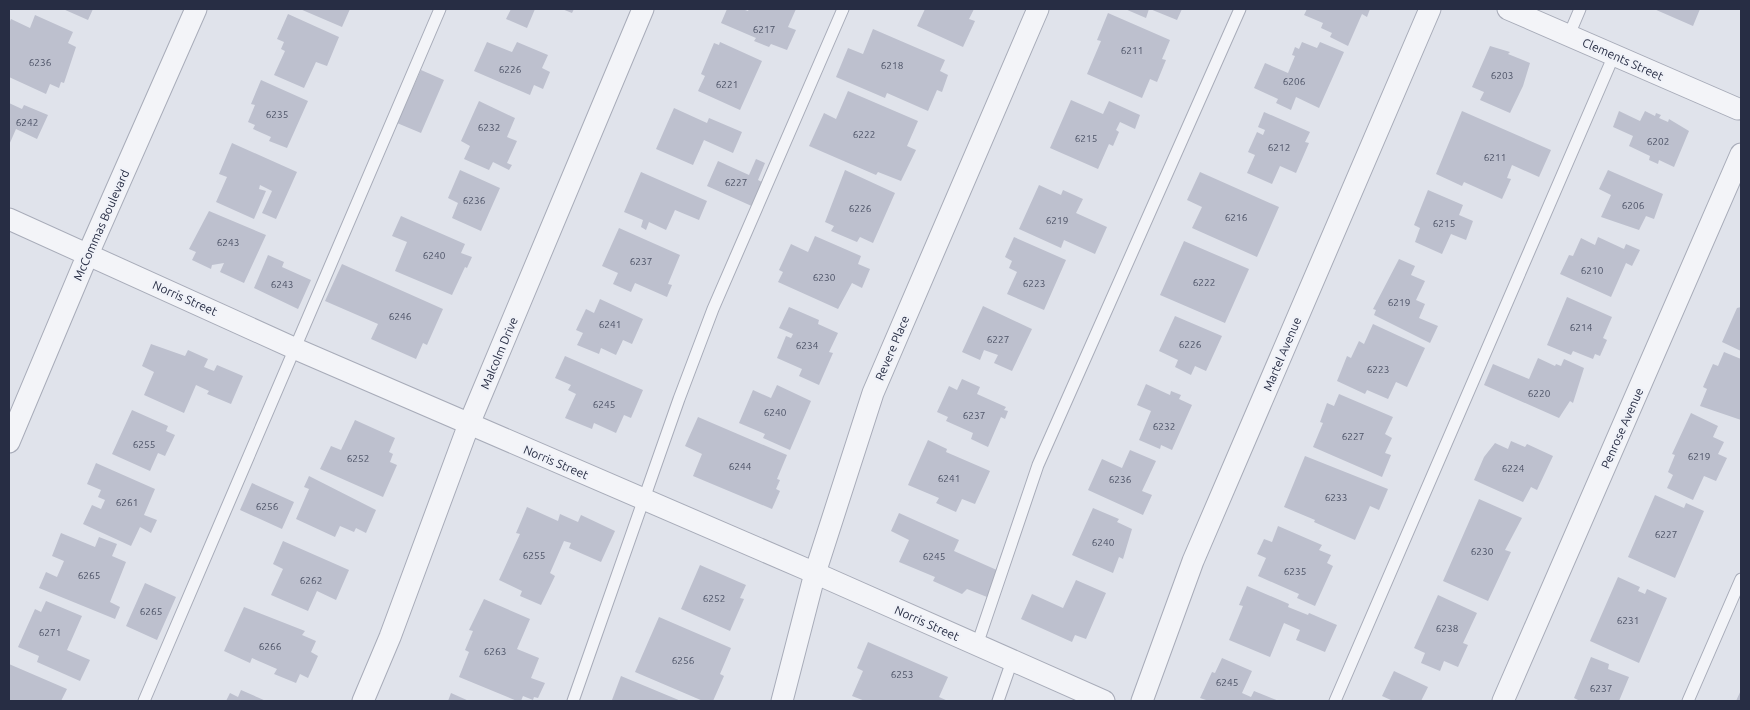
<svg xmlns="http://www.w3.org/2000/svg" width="1750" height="710" font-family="Ubuntu,sans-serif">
<rect width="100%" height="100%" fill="#e0e3eb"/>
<!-- building -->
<path fill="#bdc0ce" d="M63 9H93L88 20Z
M300 9H350L342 27Z
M511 9H535L527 28 506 19Z
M562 9H574L572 13Z
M727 9H742L748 11 749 9H796L788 27 796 30 787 50 771 44 769 47 754 41 756 38 721 23Z
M925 9H974L969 19 975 21 963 47 917 26Z
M1125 9H1149L1146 18Z
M1150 9H1182L1177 20Z
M1307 9H1370L1367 17 1362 14 1348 46 1330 37 1332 33 1321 28 1323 23 1304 15Z
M1654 9H1700L1693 26Z
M1108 13 1170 40 1162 59 1166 60 1157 82 1150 79 1142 98 1087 74 1101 41 1097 40Z
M288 14 339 37 327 66 316 62 304 88 274 75 285 51 281 49 284 42 277 39Z
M35 15 73 32 68 43 76 47 64 83 61 82 59 88 50 84 46 94 9 77V23L11 19 30 28Z
M873 29 945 60 940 71 948 75 942 92 937 90 928 111 887 93 885 98 836 77 848 48 863 54Z
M487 42 512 52 517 42 548 55 542 68 550 72 543 89 534 85 530 95 474 71Z
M720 42 762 61 740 110 698 91 705 76 701 74 714 43 719 45Z
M1302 42 1317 48 1320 42 1344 52 1319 108 1296 97 1291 110 1276 103 1278 99 1254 88 1265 63 1288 73 1295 56 1292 55 1295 47 1299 49Z
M1490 46 1510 52 1508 54 1530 63 1523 86 1510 113 1480 100 1484 92 1472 87Z
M421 70 444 80 421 133 397 123Z
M261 80 308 101 287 148 269 141 271 137 253 129 255 125 248 122 255 105 251 104Z
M848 91 918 121 907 146 916 150 901 181 878 172 876 175 809 146 824 113 836 119Z
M1071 100 1103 114 1109 101 1140 115 1135 129 1120 122 1116 130 1119 132 1113 146 1109 144 1098 169 1050 148Z
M479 101 515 118 507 137 517 141 507 163 512 165 509 170 493 162 489 170 464 159 470 146 461 141Z
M9 103 22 109 24 105 48 115 37 139 16 129 9 145Z
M674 108 707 123 709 118 742 132 733 153 704 140 693 165 656 149Z
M1462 111 1551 150 1539 177 1512 165 1507 178 1511 179 1502 199 1464 182 1462 186 1436 174Z
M1619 111 1640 121 1645 111 1655 116 1656 113 1661 115 1659 118 1668 122 1669 119 1689 131 1674 167 1659 160 1658 164 1649 160 1650 156 1629 146 1633 136 1613 127Z
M1264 112 1310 132 1305 142 1309 143 1296 173 1280 166 1272 184 1247 173 1255 155 1248 152 1257 132 1263 135 1265 130 1258 127Z
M232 143 297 172 276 219 262 213 272 191 260 185 259 189 266 191 254 219 216 202 227 177 219 174Z
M756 159 765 163 758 180 766 184 756 208 707 186 718 161 749 175Z
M460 170 500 188 481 231 452 218 458 203 448 198Z
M845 170 895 193 873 243 860 237 857 242 831 231 834 226 825 222Z
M1608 170 1663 194 1654 219 1646 216 1639 230 1601 217 1611 195 1599 189Z
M641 172 707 201 699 220 675 210 666 230 649 222 646 230 641 227 643 220 624 212Z
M1200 172 1279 207 1257 257 1192 228 1202 207 1187 200Z
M1039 185 1061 195 1063 190 1083 199 1076 213 1107 227 1095 254 1064 240 1061 248 1019 229Z
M1428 190 1463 205 1459 215 1473 221 1466 240 1451 234 1442 254 1415 242 1420 228 1414 225Z
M209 211 266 235 244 283 220 272 224 263 212 265 211 269 192 260 196 252 189 249Z
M401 216 465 244 461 253 472 257 467 268 465 267 452 295 395 271 407 242 392 236Z
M619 228 680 255 668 284 672 285 667 297 635 283 631 292 613 284 618 273 602 266Z
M815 236 861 256 858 264 870 269 862 288 852 283 838 309 778 282 783 272 779 270 791 244 808 252Z
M1014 237 1066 260 1044 310 1007 294 1017 272 1009 268 1012 261 1005 257Z
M1598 237 1624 249 1626 244 1640 250 1632 266 1626 263 1611 297 1560 274 1569 255 1573 256 1581 238 1595 245Z
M1184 241 1249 269 1225 323 1160 295Z
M268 255 284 262 282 267 311 280 298 309 254 288Z
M1399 259 1415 266 1411 275 1425 281 1416 300 1425 304 1419 318 1438 326 1430 343 1374 315 1376 310 1373 309Z
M342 264 443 309 427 345 423 343 416 359 371 339 378 324 325 301Z
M1567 297 1612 317 1603 338 1607 340 1600 356 1595 354 1593 359 1573 351 1571 355 1547 345Z
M600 299 643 319 632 344 623 340 616 355 601 348 599 354 577 345 583 333 576 330 586 309 594 313Z
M983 306 1032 329 1012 371 994 363 998 355 984 350 980 360 962 352Z
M789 307 819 320 818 324 838 333 829 352 833 353 819 385 799 376 802 369 777 358 786 336 791 338 793 334 779 328Z
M1741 307V351L1722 342 1737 308Z
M1175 316 1222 336 1206 371 1195 366 1191 375 1175 367 1178 360 1159 351Z
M1373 324 1425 348 1407 387 1396 382 1388 399 1367 390 1365 394 1337 381 1347 356 1351 358 1359 341 1364 344Z
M151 344 185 356 188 350 208 359 204 367 214 371 217 365 243 376 231 404 207 394 209 391 196 385 184 413 144 395 154 372 142 366Z
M1724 352 1741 359V420L1700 406 1707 389 1703 387 1713 364 1718 366Z
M565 356 643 390 631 418 624 415 616 433 594 423 592 429 565 418 576 394 568 390 571 385 555 378Z
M1538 358 1555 366 1556 364 1561 366 1564 359 1584 368 1573 403 1570 401 1559 418 1484 385 1493 364 1529 379Z
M962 379 980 387 977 394 1006 407 1004 410 1008 411 1005 419 1001 417 988 447 971 439 973 433 946 421 948 417 937 412 949 386 957 390Z
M1146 384 1170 395 1171 391 1181 395 1179 399 1192 405 1172 450 1161 445 1160 449 1139 440 1151 411 1137 405Z
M777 385 811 401 790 450 763 438 765 434 739 423 753 390 771 398Z
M1339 394 1393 417 1385 434 1392 438 1385 453 1391 455 1382 477 1313 447 1323 423 1320 422 1327 403 1334 406Z
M132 410 168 426 166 431 175 435 165 456 158 453 150 471 112 454Z
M1691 413 1718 426 1713 437 1724 442 1718 454 1727 458 1716 481 1704 476 1693 500 1667 488 1673 475 1668 472 1675 455 1672 454Z
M698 417 787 455 777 479 780 480 776 489 780 491 772 509 693 476 702 454 685 446Z
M355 420 395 438 389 452 393 454 390 462 397 465 383 497 320 469 331 446 341 450Z
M928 440 947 449 946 452 990 471 975 504 962 499 956 512 936 503 939 498 908 485Z
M1511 441 1525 447 1527 444 1553 456 1537 490 1531 487 1523 502 1474 480 1484 457 1495 443 1508 449Z
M1130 450 1156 461 1142 491 1152 495 1143 515 1088 490 1102 459 1122 468Z
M1305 456 1388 489 1379 510 1370 506 1355 540 1314 522 1315 520 1284 507Z
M96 463 155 489 144 515 157 520 151 533 140 527 131 546 83 524 92 505 101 509 105 500 98 497 101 490 87 484Z
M309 476 376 510 366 533 356 528 354 532 340 526 335 537 296 519 309 489 304 487Z
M252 483 294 502 282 529 240 510Z
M1655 495 1684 508 1686 503 1704 511 1675 578 1628 557Z
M1479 499 1522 518 1505 550 1511 552 1488 601 1443 581Z
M527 507 558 521 560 514 578 522 581 515 615 531 601 562 569 548 571 543 564 541 550 573 555 576 541 605 520 596 522 591 499 580 520 534 516 533Z
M1093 508 1119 519 1117 522 1132 529 1123 559 1119 557 1113 573 1072 555Z
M899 513 959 540 954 551 999 571 987 597 967 589 962 594 933 581 935 577 899 562 909 540 891 531Z
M1278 526 1322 545 1319 550 1331 555 1327 563 1333 566 1315 606 1297 598 1299 594 1258 576 1266 558 1257 554 1264 539 1272 542Z
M61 533 95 547 99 537 117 544 112 556 126 562 110 602 120 607 115 619 39 588 46 572 57 577 64 561 52 556Z
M283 541 349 570 336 600 317 591 308 611 271 595 283 569 273 564Z
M700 565 746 585 740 598 744 599 730 631 681 609Z
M1618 577 1640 587 1638 591 1645 594 1647 589 1667 598 1639 663 1590 641Z
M1076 580 1106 593 1086 639 1075 635 1072 642 1021 619 1032 594 1063 608Z
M145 583 176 597 157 640 126 626Z
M1247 586 1289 604 1288 607 1308 615 1309 613 1337 625 1325 652 1296 640 1300 630 1284 623 1270 657 1229 640 1243 606 1239 605Z
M1438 595 1477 613 1463 643 1468 645 1458 667 1444 661 1440 671 1421 663 1425 653 1414 648Z
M484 599 530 619 517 649 539 658 531 678 545 683 538 698 534 697 533 700 523 696 521 701H517L459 677 469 652 465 650 473 631 469 630Z
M46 601 82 616 67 650 90 660 80 681 37 662 39 656 18 647 35 609 41 612Z
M244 607 305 631 302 635 316 641 311 652 318 656 308 678 300 674 296 683 274 674 277 669 252 658 250 663 224 651Z
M659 617 731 648 720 674 724 676 713 701H703L635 672Z
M868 642 948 677 939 697 948 701H865L852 696 863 671 857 668Z
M1591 657 1609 664 1608 669 1629 677 1619 701H1580L1574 698Z
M1222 658 1252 671 1242 693 1251 697 1254 691 1279 701H1209L1200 698 1212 672 1215 673Z
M9 664 67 689 61 701H9Z
M1394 671 1428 687 1421 701H1393L1382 696Z
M621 676 681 701H615L612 700Z
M241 690 266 701H226L230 693 238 697Z
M1741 690V701H1736Z
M451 693 469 701H448Z"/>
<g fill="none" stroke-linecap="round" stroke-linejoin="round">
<defs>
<path id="lane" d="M1569 35 1580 9
M977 645 1038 465 1240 9
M144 701 440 9
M573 701 679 399 713 309 843 9
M998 701 1012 661
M1335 701 1614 55
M1688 701 1741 579"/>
<path id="street" d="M1508 9 1738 109
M9 219 296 349 815 573 1104 701
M9 442 88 254 196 9
M363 701 390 637 469 424 643 9
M782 701 815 573 873 393 1038 9
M1142 701 1193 561 1430 9
M1503 701 1741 154"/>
</defs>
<!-- lane casing -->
<use href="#lane" stroke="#a8acb9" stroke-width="13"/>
<!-- street casing -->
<use href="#street" stroke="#a8acb9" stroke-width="23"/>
<!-- lane -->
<use href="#lane" stroke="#f3f4f8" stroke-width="11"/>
<!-- street -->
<use href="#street" stroke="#f3f4f8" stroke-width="21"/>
</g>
<g text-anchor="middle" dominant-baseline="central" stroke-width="4.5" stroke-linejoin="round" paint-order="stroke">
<!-- number labels -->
<g font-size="10" fill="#4c5266">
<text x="764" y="29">6217</text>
<text x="1132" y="50">6211</text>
<text x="40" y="62">6236</text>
<text x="892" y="65">6218</text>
<text x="510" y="69">6226</text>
<text x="1502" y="75">6203</text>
<text x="1294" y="81">6206</text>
<text x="727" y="84">6221</text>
<text x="277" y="114">6235</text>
<text x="27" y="122">6242</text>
<text x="489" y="127">6232</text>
<text x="864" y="134">6222</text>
<text x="1086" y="138">6215</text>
<text x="1658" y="141">6202</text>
<text x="1279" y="147">6212</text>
<text x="1495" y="157">6211</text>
<text x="736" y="182">6227</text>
<text x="474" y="200">6236</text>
<text x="1633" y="205">6206</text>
<text x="860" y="208">6226</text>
<text x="1236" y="217">6216</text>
<text x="1057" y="220">6219</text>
<text x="1444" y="223">6215</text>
<text x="228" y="242">6243</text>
<text x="434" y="255">6240</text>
<text x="641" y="261">6237</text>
<text x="1592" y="270">6210</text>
<text x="824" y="277">6230</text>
<text x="1204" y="282">6222</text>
<text x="1034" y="283">6223</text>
<text x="282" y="284">6243</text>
<text x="1399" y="302">6219</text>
<text x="400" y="316">6246</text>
<text x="610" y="324">6241</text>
<text x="1581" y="327">6214</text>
<text x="998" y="339">6227</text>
<text x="1190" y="344">6226</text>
<text x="807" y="345">6234</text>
<text x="1378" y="369">6223</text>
<text x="1539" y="393">6220</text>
<text x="604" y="404">6245</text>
<text x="775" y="412">6240</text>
<text x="974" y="415">6237</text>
<text x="1164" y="426">6232</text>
<text x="1353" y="436">6227</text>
<text x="144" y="444">6255</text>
<text x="1699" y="456">6219</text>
<text x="358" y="458">6252</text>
<text x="740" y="466">6244</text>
<text x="1513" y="468">6224</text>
<text x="949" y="478">6241</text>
<text x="1120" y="479">6236</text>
<text x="1336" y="497">6233</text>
<text x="127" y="502">6261</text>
<text x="267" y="506">6256</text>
<text x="1666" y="534">6227</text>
<text x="1103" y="542">6240</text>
<text x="1482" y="551">6230</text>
<text x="534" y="555">6255</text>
<text x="934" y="556">6245</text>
<text x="1295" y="571">6235</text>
<text x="89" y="575">6265</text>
<text x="311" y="580">6262</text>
<text x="714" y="598">6252</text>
<text x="151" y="611">6265</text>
<text x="1628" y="620">6231</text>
<text x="1447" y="628">6238</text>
<text x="50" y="632">6271</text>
<text x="270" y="646">6266</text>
<text x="495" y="651">6263</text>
<text x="683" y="660">6256</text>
<text x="902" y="674">6253</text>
<text x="1227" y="682">6245</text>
<text x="1601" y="688">6237</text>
</g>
<!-- street labels -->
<g font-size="12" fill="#272d44" stroke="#f0f2f8">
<text transform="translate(1623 59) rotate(24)">Clements Street</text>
<text transform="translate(101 225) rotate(-66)">McCommas Boulevard</text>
<text transform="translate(185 298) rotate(24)">Norris Street</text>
<text transform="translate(892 348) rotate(-67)">Revere Place</text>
<text transform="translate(499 353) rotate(-67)">Malcolm Drive</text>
<text transform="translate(1282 354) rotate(-67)">Martel Avenue</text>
<text transform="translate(1622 428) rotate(-66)">Penrose Avenue</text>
<text transform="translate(556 462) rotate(23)">Norris Street</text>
<text transform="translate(927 623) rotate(24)">Norris Street</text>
</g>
</g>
<!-- border -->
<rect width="1750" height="710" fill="none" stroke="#272d44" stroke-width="20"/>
</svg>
